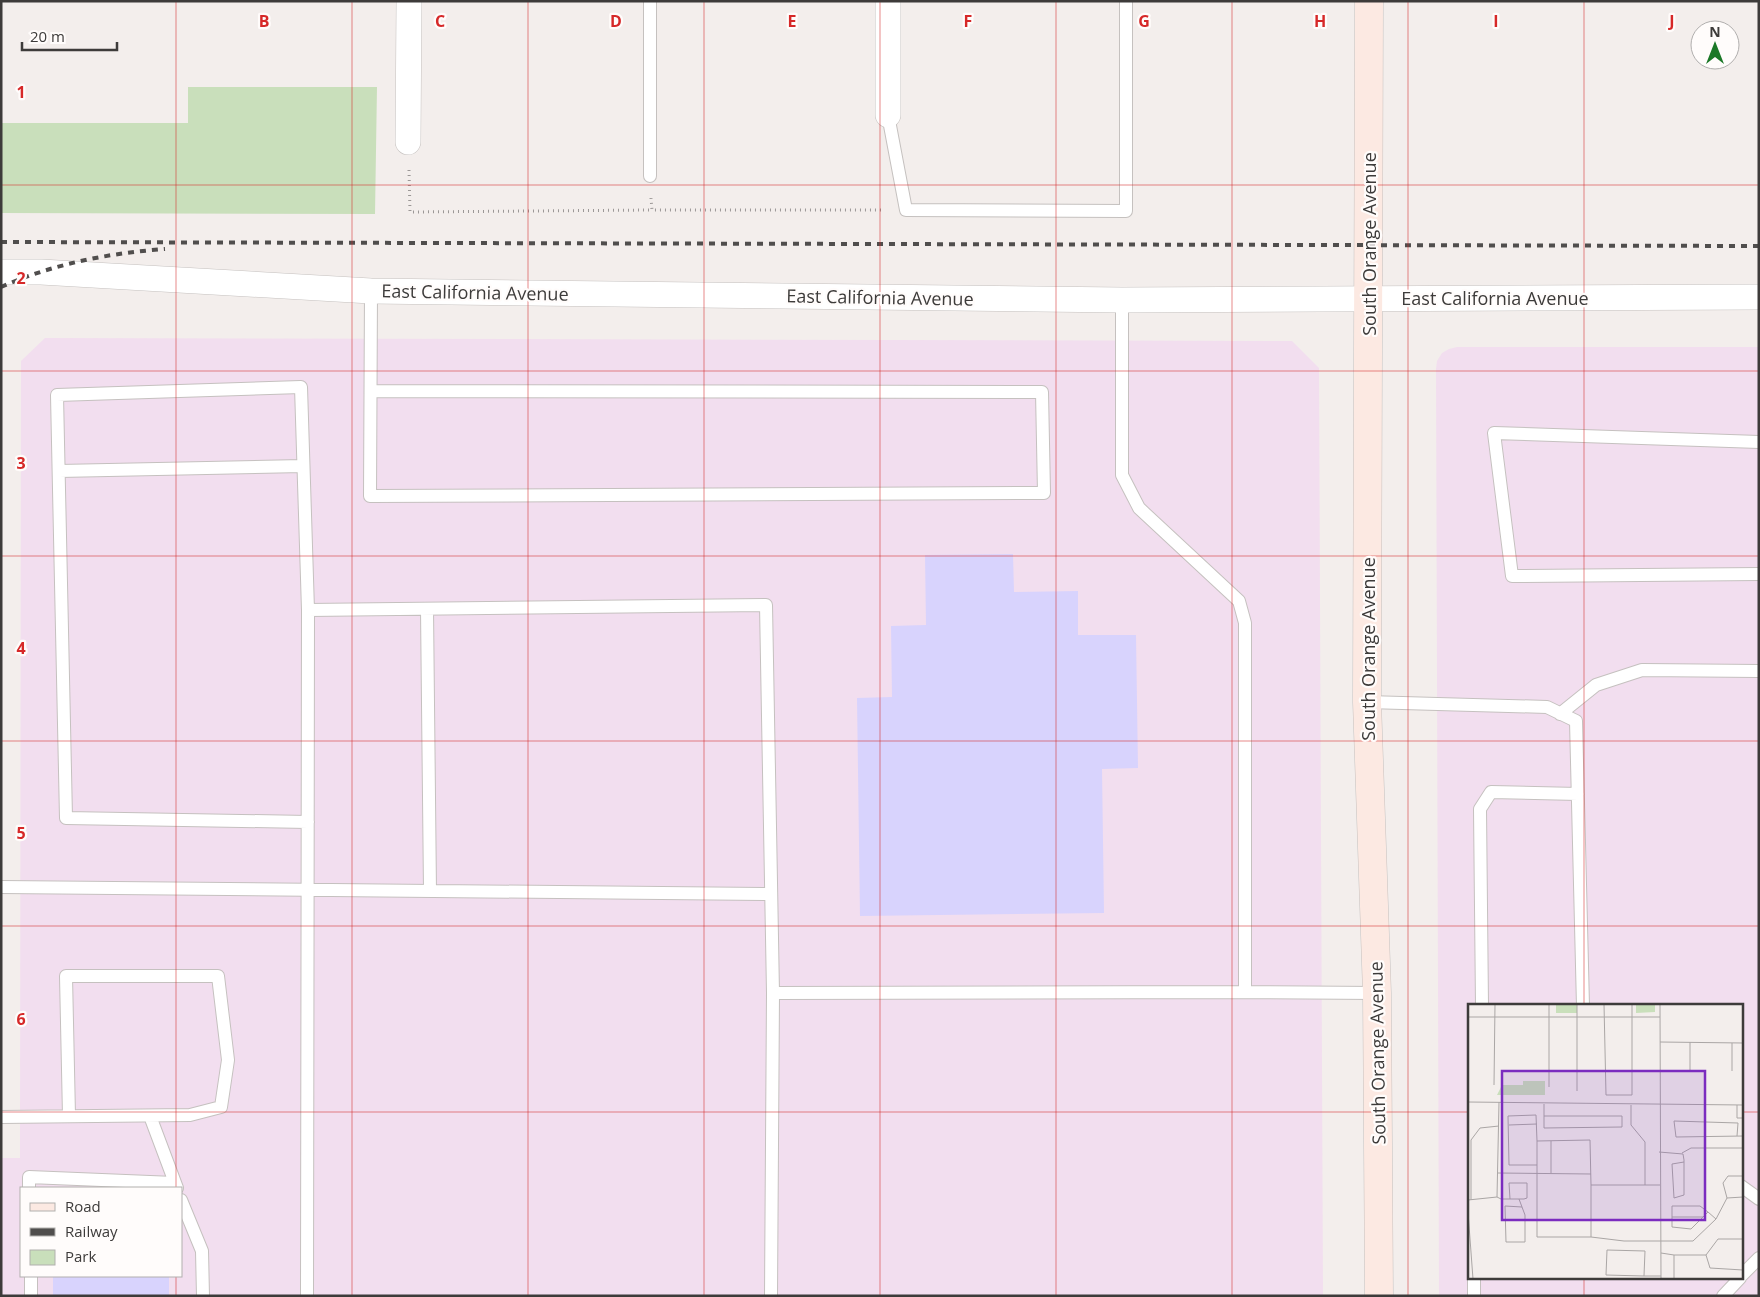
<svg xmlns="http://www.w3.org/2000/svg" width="1760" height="1297" font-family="'Open Sans',sans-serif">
<rect width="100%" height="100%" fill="#f3eeec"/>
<!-- industrial -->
<path fill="#f2deef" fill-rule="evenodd" d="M45 338 1292 341 1319 368 1323 1296H1V1158H20L21 361ZM21 1188H181V1276H21Z
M1457 347H1759V1296H1439L1436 369 1437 361 1442 353 1449 349ZM1469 1006H1741V1278H1469Z"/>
<!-- green -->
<path fill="#c9dfbb" d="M188 87H377L375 214 1 213V123H188Z"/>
<!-- building -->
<path fill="#d8d3fd" d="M1013 554 1014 592 1078 591V635H1136L1138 768 1102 769 1104 913 860 916 857 698 892 697 891 626 926 625 925 555Z
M53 1276H169V1296H53Z"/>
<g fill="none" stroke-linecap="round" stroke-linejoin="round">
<defs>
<path id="lane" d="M888 115 906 210 1126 211V1
M650 176V1
M371 291 370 496 1044 493 1042 392 371 391
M1122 300V475L1139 508 1239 601 1245 623V992L1377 993
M1759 442 1494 433 1512 576 1759 574
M59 471 303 466
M427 609 430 891
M308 610 301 387 57 395 66 818 308 822
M1367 702 1547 707 1576 721 1583 1006
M1560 714 1596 685 1642 670 1759 671
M1 887 771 894
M1482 1006 1480 809 1491 792 1578 794
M150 1116 177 1188
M1 1117 190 1115 221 1107 228 1060 218 976H66L69 1116
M1741 1186 1759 1199
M29 1188V1177L174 1183
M181 1200 202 1251 203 1296
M31 1276V1296
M1741 1276 1759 1258
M1474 1278V1296
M307 1296 308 610 766 605 773 993
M771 1296 773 993 1245 992
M1723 1296 1740 1278"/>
<path id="street" d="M888 115V1
M408 142 409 1
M1 272H41L371 291 1122 300 1759 297"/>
<path id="secondary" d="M1369 1 1367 702 1377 993 1379 1296"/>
</defs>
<!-- lane casing -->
<use href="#lane" stroke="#c5c1bf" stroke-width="14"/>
<!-- street casing -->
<use href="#street" stroke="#c5c1bf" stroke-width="26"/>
<!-- secondary casing -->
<use href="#secondary" stroke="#c5c1bf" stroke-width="29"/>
<!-- path -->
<path stroke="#9b9796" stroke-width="3" stroke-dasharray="1 4" stroke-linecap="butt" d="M409 170 410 212 652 210
M651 198 652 210H883"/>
<!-- lane -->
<use href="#lane" stroke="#fff" stroke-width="12"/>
<!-- street -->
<use href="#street" stroke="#fff" stroke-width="25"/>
<!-- secondary -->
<use href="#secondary" stroke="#fce9e2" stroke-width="28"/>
<!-- rail -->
<path stroke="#504e4d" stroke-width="4" stroke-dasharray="6 6" stroke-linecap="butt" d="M1 242 1759 246
M1 287C53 264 109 253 165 249"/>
</g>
<!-- grid -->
<path fill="none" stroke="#d62828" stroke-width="1" stroke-opacity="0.55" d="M176 1V1188M352 1V1296M528 1V1296M704 1V1296M880 1V1296M1056 1V1296M1232 1V1296M1408 1V1296M1584 1V1006M1 185H1759M1 371H1759M1 556H1759M1 741H1759M1 926H1759M1 1112H1469M1741 1112H1759M176 1276V1296M1584 1278V1296"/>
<g text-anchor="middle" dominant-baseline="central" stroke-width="4.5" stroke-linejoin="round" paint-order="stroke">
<!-- street labels -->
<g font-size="18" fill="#3d3b3a" stroke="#fffcfb">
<text transform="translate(1369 244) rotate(-90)">South Orange Avenue</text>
<text transform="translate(475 292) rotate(1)">East California Avenue</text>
<text transform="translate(880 297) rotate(1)">East California Avenue</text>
<text x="1495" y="298">East California Avenue</text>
<text transform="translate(1368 649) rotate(-90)">South Orange Avenue</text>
<text transform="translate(1377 1053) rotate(-91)">South Orange Avenue</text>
</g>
</g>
<!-- overview -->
<g transform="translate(1468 1004)">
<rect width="275" height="275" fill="#f3eeec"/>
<path d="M88 0H109V9H88ZM168 0H187V8L168 9ZM55 77H77V91H29L34 81H55Z" fill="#c9dfbb"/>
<path fill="none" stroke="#aaa6a5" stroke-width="1" d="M136 0 138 91H164V0M192 0 193 275M0 13H192M192 38 275 39M222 38V67M264 39V67M26 81 27 0M81 83V0M109 87V0M0 98 275 101M76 100V124L154 123V112H76M163 101V121L177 138V181H192M269 101V114H275M41 121 69 120M269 132 270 119 206 117 208 133 275 132M69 137 68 111 40 112 41 161H69M83 137V169M191 148 215 150 216 156V191L206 194 204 160 216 158M214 149 223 144H275M30 169 123 170M275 172H260L255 179 259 194 275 193M177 181H123V233L156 237H225L248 215 259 194M29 193 31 98M29 193 33 195H56L59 194V179H41L42 195M51 195 57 211V238H38L37 202 54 203M0 196 29 193M3 196V136L12 124 31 122M0 208 5 275M240 208 223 225 204 223V202H232L240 208 248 215M204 213H235M123 233H69V137L122 136 123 181M193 249 206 251V275M206 251H238L250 235H275M238 251 242 264 275 266M176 272 177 247 139 246 138 271 176 272H193"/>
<path fill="#7b2cbf" fill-opacity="0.15" stroke="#7b2cbf" stroke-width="2.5" d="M34 67H237V216H34Z"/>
<rect width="275" height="275" fill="none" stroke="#3d3b3a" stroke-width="2.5"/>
</g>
<g font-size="16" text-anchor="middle" font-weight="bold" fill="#d62828" stroke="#fffcfb" stroke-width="4.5" stroke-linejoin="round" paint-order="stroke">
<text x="264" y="27">B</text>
<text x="440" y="27">C</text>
<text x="616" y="27">D</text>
<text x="792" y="27">E</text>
<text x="968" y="27">F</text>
<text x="1144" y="27">G</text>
<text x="1320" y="27">H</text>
<text x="1496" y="27">I</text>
<text x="1672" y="27">J</text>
<text x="21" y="98">1</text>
<text x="21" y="284">2</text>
<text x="21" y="469">3</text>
<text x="21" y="654">4</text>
<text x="21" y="839">5</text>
<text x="21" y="1025">6</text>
</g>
<!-- border -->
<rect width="1760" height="1297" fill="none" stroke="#3d3b3a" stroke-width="5"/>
<!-- legend -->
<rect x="20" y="1187" width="162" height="90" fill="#fffcfb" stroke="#b1afae"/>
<rect x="30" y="1203" width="25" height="8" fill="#fce9e2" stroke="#b1afae"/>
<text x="65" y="1212" font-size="15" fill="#3d3b3a">Road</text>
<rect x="30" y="1228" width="25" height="8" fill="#504e4d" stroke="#b1afae"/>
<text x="65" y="1237" font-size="15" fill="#3d3b3a">Railway</text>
<rect x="30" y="1250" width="25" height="15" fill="#c9dfbb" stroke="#b1afae"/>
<text x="65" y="1262" font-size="15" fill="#3d3b3a">Park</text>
<!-- north arrow -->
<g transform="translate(1715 45)"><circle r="24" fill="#fffcfb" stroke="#b1afae"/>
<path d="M0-4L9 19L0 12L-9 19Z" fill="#1b7827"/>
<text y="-8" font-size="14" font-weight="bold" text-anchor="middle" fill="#3d3b3a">N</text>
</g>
<!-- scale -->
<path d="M22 42v8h95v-8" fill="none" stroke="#3d3b3a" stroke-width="2.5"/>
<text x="30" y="42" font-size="15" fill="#3d3b3a" stroke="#fffcfb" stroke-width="4" paint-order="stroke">20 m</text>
</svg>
